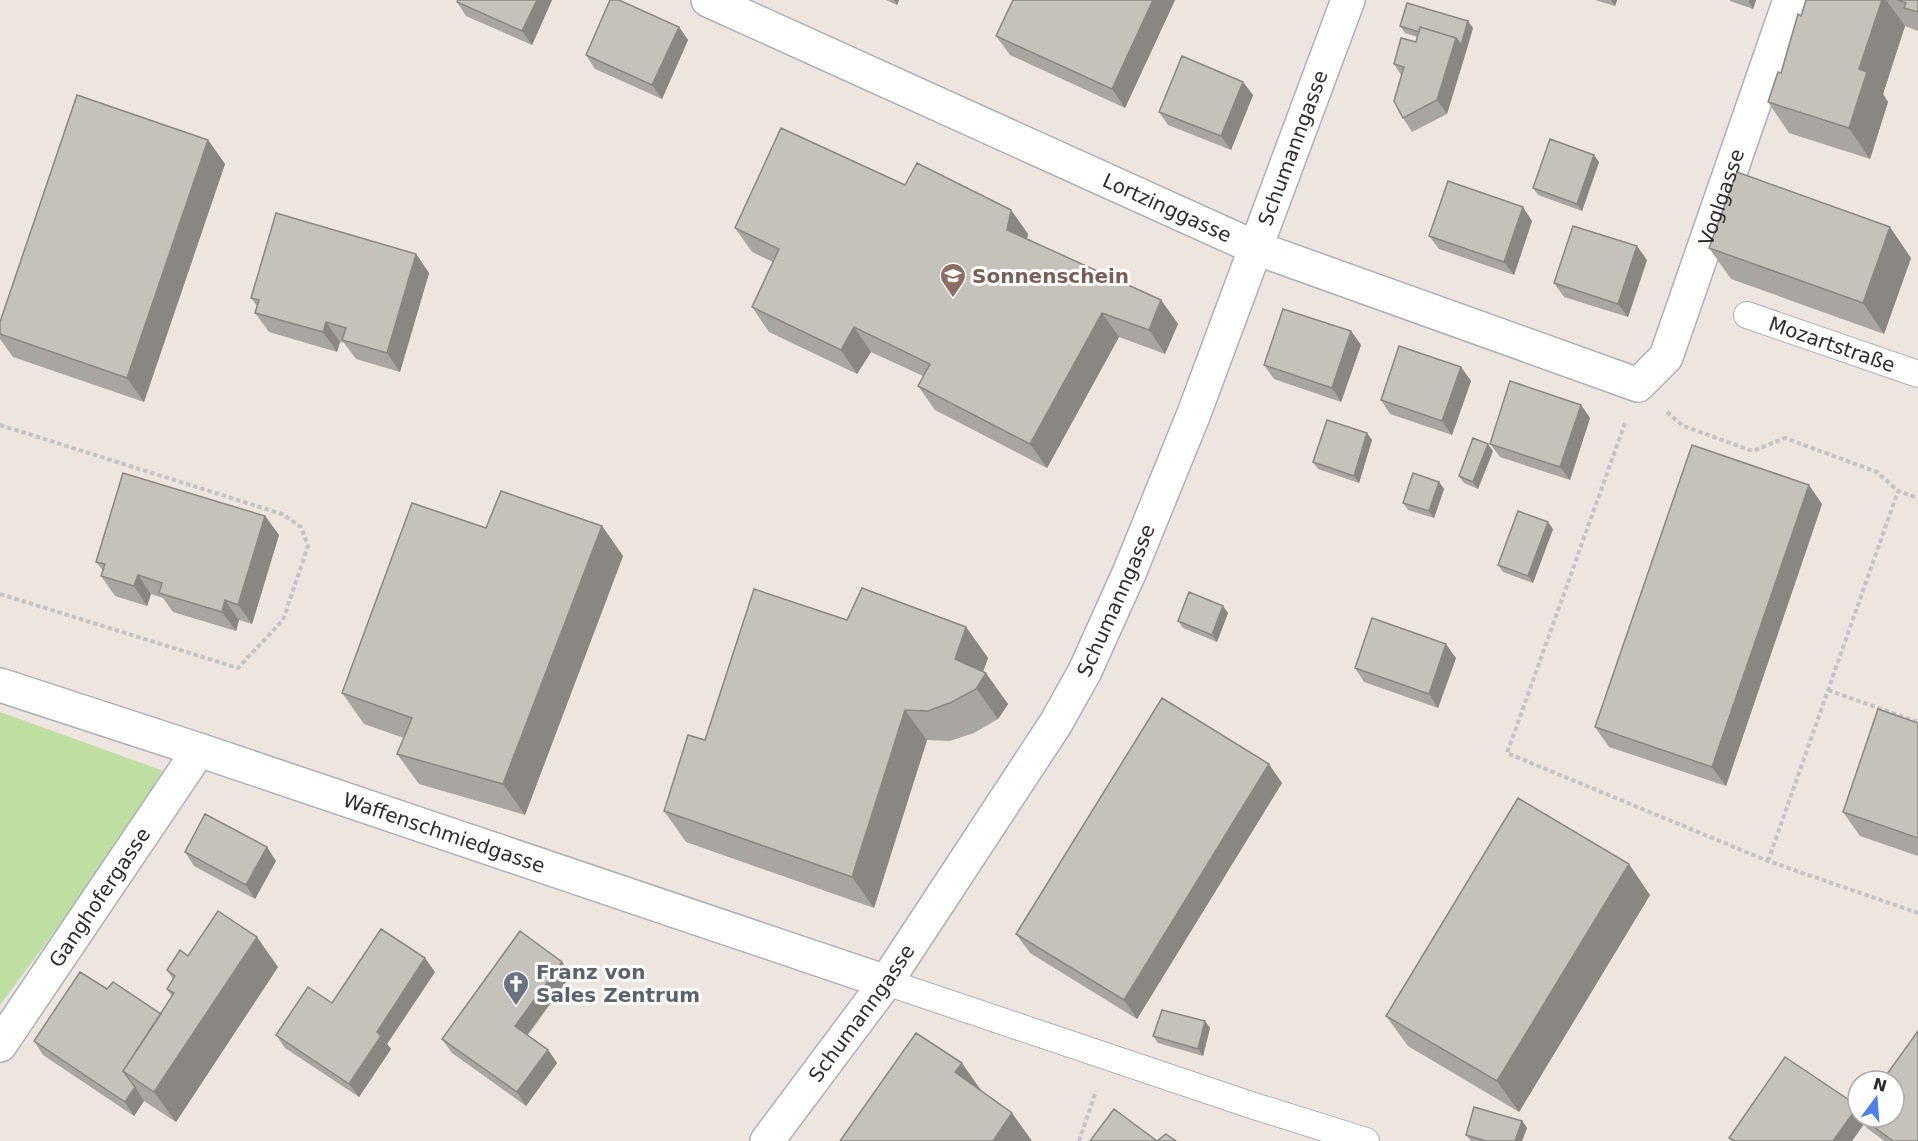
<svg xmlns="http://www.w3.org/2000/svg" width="1918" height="1141" font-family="'DejaVu Sans',sans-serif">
<rect width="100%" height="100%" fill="#ede5e0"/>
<!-- green -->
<path fill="#bedfa1" d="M0 712 172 774 0 1005Z"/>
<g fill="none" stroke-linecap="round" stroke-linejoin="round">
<defs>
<g id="service">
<path id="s1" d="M1747 315 1918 374"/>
<path d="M886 982 1251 1105 1366 1141"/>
</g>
<g id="minor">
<path id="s2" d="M708 0 1256 248 1638 385 1666 357 1790 0"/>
<path id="s3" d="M0 685 199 750 886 982"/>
<path id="s4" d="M0 1045 199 750"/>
<path id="s5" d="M767 1141 886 982 1056 723 1085 671 1130 571 1193 416 1348 0"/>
</g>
</defs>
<!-- service casing -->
<use href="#service" stroke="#acb0b7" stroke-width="28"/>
<!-- minor casing -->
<use href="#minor" stroke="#acb0b7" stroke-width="36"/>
<!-- path -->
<path stroke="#c4c4c4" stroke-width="4" stroke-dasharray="4.5 3" stroke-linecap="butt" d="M1667 412 1683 426 1753 451 1785 438 1877 472 1898 491 1918 498
M1625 423 1507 753 1768 861 1918 913
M0 425 282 514 301 527 308 546 283 620 238 668 0 594
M1828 690 1918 722
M1768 861 1898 491
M1079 1141 1096 1091"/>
<!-- service -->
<use href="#service" stroke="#fff" stroke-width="26"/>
<!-- minor -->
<use href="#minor" stroke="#fff" stroke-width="33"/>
</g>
<!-- wall -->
<path fill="#a9a6a1" d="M552 0 532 45 466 16 457 2Z
M886 0H899L897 5Z
M1013 0H1175L1125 108 1010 55 996 36Z
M1595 0H1617L1615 6Z
M1730 0H1756L1753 9 1730 1Z
M1806 0H1918V31L1905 26 1883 94 1888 102 1870 159 1789 133 1768 102 1781 73Z
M1400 26 1473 28 1447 114 1412 132 1403 118 1401 75 1394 64 1416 42 1417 37 1405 33Z
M679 27 688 40 662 99 595 69 586 55Z
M1243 82 1253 95 1231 150 1168 125 1159 112Z
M208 140 225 164 144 402 13 357 0 339V322Z
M1599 162 1582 211 1538 195 1533 188Z
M905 185 1011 210 1028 234 1027 239 1161 300 1178 324 1165 354 1119 337 1047 468 935 410 918 386 923 376 871 352 857 374 769 332 752 307 773 262 752 252 735 228Z
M1532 221 1514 275 1439 249 1429 236Z
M1709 248 1911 258 1884 334 1731 279Z
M416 254 429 273 400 372 356 359 344 343 340 342 337 352 269 332 255 313 257 306 251 298Z
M1647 260 1628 317 1564 297 1554 283Z
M1351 331 1361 345 1341 402 1274 379 1264 365Z
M1461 367 1471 381 1452 435 1390 414 1381 400Z
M1581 405 1590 418 1570 480 1500 457 1490 444Z
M1372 440 1359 483 1318 469 1313 462Z
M1493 451 1478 489 1464 483 1459 476Z
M1439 482 1444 489 1434 518 1408 510 1403 503Z
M1822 504 1726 786 1609 747 1595 727Z
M265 516 279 535 252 624 239 620 236 631 173 612 163 598 151 594 147 606 115 596 101 576 103 571 96 562Z
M602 526 623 556 525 815 419 784 397 754 404 738 364 724 342 693 486 528Z
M1553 529 1533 583 1503 572 1498 565Z
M1228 613 1217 642 1183 628 1178 621Z
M847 620 966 627 988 658 983 672 1008 704 998 719 974 733 950 741 927 740 874 908 686 842 664 811 705 740Z
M1456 658 1438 708 1364 682 1355 668Z
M1918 723V856L1860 836 1843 812Z
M1282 783 1137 1019 1030 953 1016 934Z
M185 852 276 861 255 899 194 866Z
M1650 895 1519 1112 1408 1046 1386 1016Z
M188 956 278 967 176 1122 144 1101 134 1116 43 1055 34 1041 107 989 161 1014 172 997 167 989 173 979 167 970Z
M562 962 571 975 528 1035 548 1050 557 1063 526 1106 452 1053 442 1039Z
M435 972 387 1044 391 1049 359 1097 285 1048 276 1035Z
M1205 1021 1210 1028 1203 1056 1158 1043 1153 1036Z
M1858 1117H1894L1918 1141H1884L1867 1128 1864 1124 1852 1141H1732L1729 1138Z
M1522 1121 1527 1128 1522 1141H1471L1466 1135Z"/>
<!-- shaded-wall -->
<path fill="#8a8783" d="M537 0H552L532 45 522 31Z
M894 0H899L897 5Z
M1153 0H1175L1125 108 1112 89Z
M1611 0H1617L1615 6Z
M1749 0H1756L1753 9 1749 2Z
M1882 0H1886L1905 26 1883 94 1888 102 1870 159 1849 128 1859 69Z
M1468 21 1473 28 1466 52 1461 45Z
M679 27 688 40 662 99 652 85Z
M1456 38 1466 52 1447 114 1437 100Z
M1243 82 1253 95 1231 150 1221 136Z
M208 140 225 164 144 402 127 378Z
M1594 155 1599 162 1582 211 1577 204Z
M1523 207 1532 221 1514 275 1504 262Z
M1011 210 1028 234 1024 254 1007 230Z
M1890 227 1911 258 1884 334 1863 303Z
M1637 246 1647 260 1628 317 1618 304Z
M416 254 429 273 400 372 387 353Z
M1161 300 1178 324 1165 354 1149 330Z
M1102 313 1119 337 1047 468 1030 444Z
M326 322 340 342 337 352 323 332Z
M854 327 871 352 857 374 841 350Z
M1351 331 1361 345 1341 402 1332 388Z
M1461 367 1471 381 1452 435 1442 421Z
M1581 405 1590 418 1570 480 1560 467Z
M1367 433 1372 440 1359 483 1354 476Z
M1488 444 1493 451 1478 489 1473 482Z
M1439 482 1444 489 1434 518 1429 511Z
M1809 485 1822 504 1726 786 1712 767Z
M265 516 279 535 252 624 238 605Z
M1548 522 1553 529 1533 583 1528 576Z
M602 526 623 556 525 815 503 784Z
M138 575 151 594 147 606 134 586Z
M225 600 239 620 236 631 222 612Z
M1223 606 1228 613 1217 642 1212 635Z
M966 627 988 658 977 687 986 673 1008 704 998 719 955 659Z
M1446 644 1456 658 1438 708 1429 694Z
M905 710 927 740 874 908 852 877Z
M1269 764 1282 783 1137 1019 1124 1000Z
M267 847 276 861 255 899 246 885Z
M1629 864 1650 895 1519 1112 1497 1081Z
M257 937 278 967 176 1122 154 1092Z
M425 958 435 972 387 1044 391 1049 359 1097 349 1084 377 1032Z
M562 962 571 975 524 1039 515 1026Z
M1205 1021 1210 1028 1203 1056 1198 1049Z
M548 1050 557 1063 526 1106 517 1092Z
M962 1063 983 1093 955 1072Z
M135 1087 144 1101 134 1116 125 1102Z
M1858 1106V1117H1859L1864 1124 1852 1141H1833Z
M1012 1113 1032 1141H993Z
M1522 1121 1527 1128 1522 1141H1515Z"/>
<!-- building -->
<path fill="#c5c1bb" stroke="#8a8783" stroke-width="1.5" d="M458 0H537L522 31 457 2Z
M610 0H619L679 27 652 85 586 55Z
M1013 0H1153L1112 89 996 36Z
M1806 0H1882L1859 69 1867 72 1849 128 1768 102 1778 72 1781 73 1798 14 1801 16Z
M1897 0H1918V12L1904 8 1906 3Z
M1407 3 1468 21 1461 45 1456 38 1420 27 1419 32 1400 26Z
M1420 27 1456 38 1437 100 1403 118 1394 101 1404 67 1394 64 1401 38 1416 42Z
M1182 56 1243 82 1221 136 1159 112Z
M77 95 208 140 127 378 0 334V322Z
M781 128 905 185 917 163 1011 210 1007 230 1161 300 1149 330 1102 313 1030 444 918 386 930 364 854 327 841 350 752 307 779 249 735 228Z
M1550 139 1594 155 1577 204 1533 188Z
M1737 172 1890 227 1863 303 1709 248Z
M1448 181 1523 207 1504 262 1429 236Z
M276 213 416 254 387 353 342 340 346 328 326 322 323 332 255 313 259 300 251 298Z
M1573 226 1637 246 1618 304 1554 283Z
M1283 309 1351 331 1332 388 1264 365Z
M1399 346 1461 367 1442 421 1381 400Z
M1510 381 1581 405 1560 467 1490 444Z
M1327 420 1367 433 1354 476 1313 462Z
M1473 438 1488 444 1473 482 1459 476Z
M1692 445 1809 485 1712 767 1595 727Z
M123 473 265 516 238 605 225 600 222 612 159 593 162 583 138 575 134 586 101 576 105 564 96 562Z
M1413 473 1439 482 1429 511 1403 503Z
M501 491 602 526 503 784 397 754 412 718 342 693 412 503 486 528Z
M1518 511 1548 522 1528 576 1498 565Z
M862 588 966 627 955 659 986 673 976 689 952 702 928 711 905 710 852 877 664 811 688 735 705 740 754 589 847 620Z
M1189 592 1223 606 1212 635 1178 621Z
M1372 618 1446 644 1429 694 1355 668Z
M1162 698 1269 764 1124 1000 1016 934Z
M1878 709 1918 723V838L1843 812Z
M1518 798 1629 864 1497 1081 1386 1016Z
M205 814 267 847 246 885 185 852Z
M218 911 257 937 154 1092 123 1071 174 993 167 989 175 976 167 970 180 950 188 956Z
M381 929 425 958 377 1032 381 1036 349 1084 276 1035 308 987 332 1003Z
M520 931 562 962 515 1026 548 1050 517 1092 442 1039Z
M80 972 107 989 113 982 161 1014 123 1071 135 1087 125 1102 34 1041Z
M1162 1010 1205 1021 1198 1049 1153 1036Z
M1918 1031V1141H1893L1861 1117H1894V1081H1882Z
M916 1033 962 1063 955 1072 1012 1113 993 1141H840Z
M1785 1057 1858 1106 1833 1141H1735L1729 1138Z
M1474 1107 1522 1121 1515 1141H1486L1466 1135Z
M1114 1109 1157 1141H1090Z
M1166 1134 1176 1141H1157Z"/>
<!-- icons -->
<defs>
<symbol id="school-pin" viewBox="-11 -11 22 30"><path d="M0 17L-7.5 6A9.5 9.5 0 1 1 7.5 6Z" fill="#8d6e63" stroke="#fff"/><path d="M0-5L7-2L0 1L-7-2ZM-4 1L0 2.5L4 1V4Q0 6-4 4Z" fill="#fff"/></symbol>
<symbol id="church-pin" viewBox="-11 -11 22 30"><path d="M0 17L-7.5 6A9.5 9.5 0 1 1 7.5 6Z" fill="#6b7280" stroke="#fff"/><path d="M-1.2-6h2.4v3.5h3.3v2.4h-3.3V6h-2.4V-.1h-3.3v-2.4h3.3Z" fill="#fff"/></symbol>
</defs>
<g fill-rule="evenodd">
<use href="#school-pin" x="938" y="261" width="30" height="40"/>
<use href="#church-pin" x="501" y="969" width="30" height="40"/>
</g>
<g text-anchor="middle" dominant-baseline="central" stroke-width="6" stroke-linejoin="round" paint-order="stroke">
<!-- street labels -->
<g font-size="20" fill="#2c2c2c" stroke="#fff">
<text stroke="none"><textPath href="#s5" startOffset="1131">Schumanngasse</textPath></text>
<text stroke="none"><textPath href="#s2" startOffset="1216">Voglgasse</textPath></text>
<text stroke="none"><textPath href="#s2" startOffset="504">Lortzinggasse</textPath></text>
<text stroke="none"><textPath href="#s1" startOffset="90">Mozartstraße</textPath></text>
<text stroke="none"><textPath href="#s5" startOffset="645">Schumanngasse</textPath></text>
<text stroke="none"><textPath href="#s3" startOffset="468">Waffenschmiedgasse</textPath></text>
<text stroke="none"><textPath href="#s4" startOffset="178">Ganghofergasse</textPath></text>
<text stroke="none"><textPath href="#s5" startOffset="159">Schumanngasse</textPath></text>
</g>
<!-- education labels -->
<g font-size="20" font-weight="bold" fill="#785e54" stroke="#fff" text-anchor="start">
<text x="972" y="276">Sonnenschein</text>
</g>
<!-- worship labels -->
<g font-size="20" font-weight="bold" fill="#5b616d" stroke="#fff" text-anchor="start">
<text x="536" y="972">Franz von<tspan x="536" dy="23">Sales Zentrum</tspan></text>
</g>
</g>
<!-- north arrow -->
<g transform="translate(1876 1099) rotate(16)"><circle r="28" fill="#ffffff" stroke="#ababab" stroke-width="1.5"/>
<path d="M0-4.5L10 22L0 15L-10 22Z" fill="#4d7fed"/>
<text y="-9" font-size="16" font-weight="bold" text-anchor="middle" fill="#2c2c2c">N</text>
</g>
</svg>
